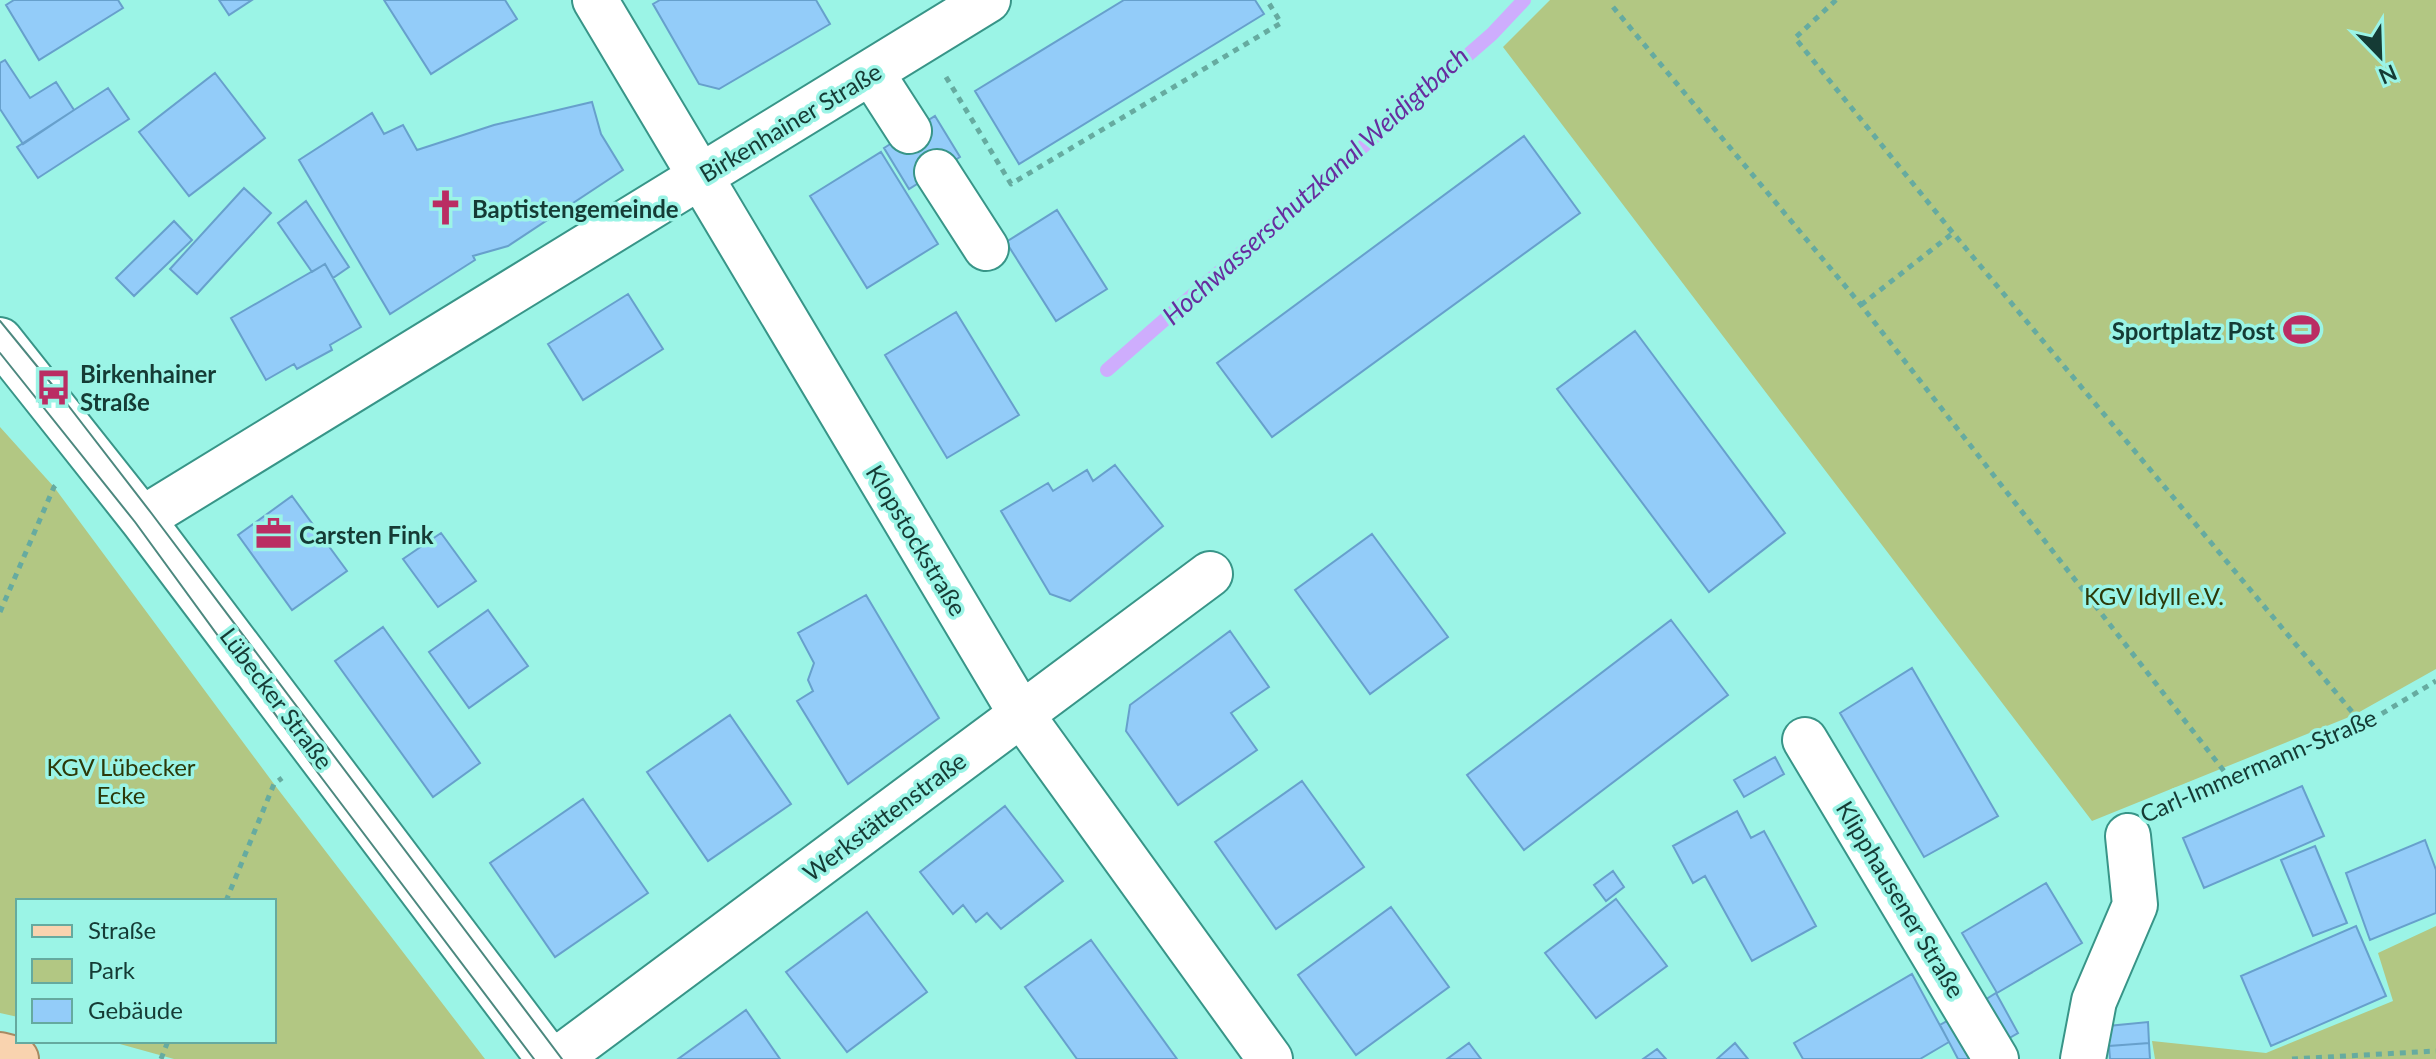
<svg xmlns="http://www.w3.org/2000/svg" width="2436" height="1059" font-family="Lato,sans-serif">
<rect width="100%" height="100%" fill="#9bf4e6"/>
<!-- green -->
<path fill="#b2c783" d="M1550 0H2436V669L2354 715 2092 821 1503 47Z
M0 427 54 487 274 784 485 1059H174L109 1041H274V901H18V1017L0 1013Z
M2436 926V1059H2155L2152 1041 2266 1053 2393 1001 2378 953Z"/>
<g fill="none" stroke-linecap="round" stroke-linejoin="round">
<!-- stream -->
<path stroke="#ceadfd" stroke-width="14" d="M1107 370 1492 34 1524 0"/>
</g>
<!-- building -->
<path fill="#93ccf9" stroke="#67a0cc" stroke-width="2" d="M14 0H118L123 8 39 60 6 5Z
M219 0H252L229 15Z
M384 0H505L517 19 431 74Z
M660 0H816L830 24 719 89 699 84 653 4Z
M1124 0H1255L1264 14 1019 164 975 91Z
M5 60 30 98 56 82 74 110 23 144 0 109V63Z
M215 73 265 138 189 196 139 132Z
M108 88 129 119 38 178 17 147Z
M592 102 601 134 623 170 508 246 473 256 475 260 390 314 299 160 372 113 384 134 403 125 417 150 494 125Z
M935 116 960 157 909 189 884 148Z
M1524 136 1580 213 1272 437 1217 363Z
M881 152 938 244 867 288 810 196Z
M244 188 271 213 197 294 170 269Z
M306 201 349 267 333 278 325 264 312 272 278 223Z
M1057 210 1107 289 1056 321 1006 242Z
M174 221 192 240 134 296 116 278Z
M325 264 361 327 330 345 332 350 297 369 294 364 266 380 231 318Z
M628 294 663 349 583 400 548 344Z
M956 312 1019 415 947 458 885 355Z
M1635 331 1785 533 1709 592 1557 389Z
M1115 465 1163 526 1070 601 1050 594 1001 511 1048 483 1053 491 1087 470 1093 481Z
M292 496 347 571 292 610 238 535Z
M441 533 476 581 438 607 403 559Z
M1372 534 1448 637 1370 694 1295 590Z
M866 595 939 718 848 784 797 701 813 691 808 680 814 663 798 633Z
M488 610 528 666 469 708 429 652Z
M1671 620 1728 695 1524 850 1467 775Z
M383 627 480 763 433 797 335 661Z
M1230 631 1269 687 1231 713 1257 750 1178 805 1126 731 1130 705Z
M1912 668 1998 816 1924 857 1840 713Z
M730 715 791 804 708 861 647 772Z
M1775 757 1784 774 1744 797 1734 780Z
M1302 781 1364 867 1276 929 1215 842Z
M2302 786 2324 836 2204 888 2183 838Z
M583 799 648 893 555 957 490 863Z
M1005 806 1063 881 1001 929 987 913 976 922 963 905 953 914 920 872Z
M1737 811 1751 838 1764 831 1816 926 1752 961 1705 876 1693 883 1673 846Z
M2425 840 2436 870V913L2370 940 2346 873Z
M2315 846 2347 923 2313 936 2281 860Z
M1613 871 1624 887 1606 901 1594 885Z
M2046 883 2082 943 1997 993 1962 933Z
M1616 899 1667 966 1596 1018 1545 953Z
M1391 907 1449 987 1356 1055 1298 975Z
M867 912 927 992 847 1052 786 972Z
M2356 926 2386 996 2271 1046 2241 976Z
M1091 940 1177 1059H1077L1025 987Z
M1912 974 1949 1042 1920 1059H1803L1794 1043Z
M1996 993 2018 1033 1999 1044 1977 1005Z
M746 1010 780 1059H678Z
M1956 1016 1972 1059H1958L1940 1025Z
M2148 1022 2149 1043 2109 1046 2108 1026Z
M1469 1043 1481 1059H1447Z
M1735 1043 1748 1059H1717Z
M2149 1043 2150 1059H2110L2109 1046Z
M1657 1049 1666 1059H1643Z"/>
<g fill="none" stroke-linecap="round" stroke-linejoin="round">
<defs>
<path id="minor" d="M595 0 1021 714 1270 1059
M871 72 909 131
M937 172 986 248
M0 340 142 519 549 1059
M142 519 988 0
M1805 740 1996 1059
M558 1059 1210 574
M2083 1059 2094 1001 2135 905 2128 836"/>
<path id="major" d="M0 1055 16 1059"/>
</defs>
<!-- minor casing -->
<use href="#minor" stroke="#389588" stroke-width="48"/>
<!-- major casing -->
<use href="#major" stroke="#a78a62" stroke-width="48"/>
<!-- path -->
<path stroke="#66aba0" stroke-width="5" stroke-dasharray="6 6" stroke-linecap="butt" d="M1836 0 1795 38 1953 233 2363 725
M1613 7 1861 305 2231 780
M946 77 1011 184 1281 23 1267 0
M1861 305 1953 233
M0 612 54 487 57 484
M2161 807 2363 725 2436 681
M226 901 274 784 282 778
M161 1059 168 1041
M2292 1059 2436 1051"/>
<!-- minor -->
<use href="#minor" stroke="#fff" stroke-width="44"/>
<!-- major -->
<use href="#major" stroke="#f9d3af" stroke-width="44"/>
<!-- tram -->
<path stroke="#4d887f" stroke-width="2" d="M0 321 54 387 152 514 562 1059
M0 353 135 522 318 773 534 1059"/>
</g>
<!-- icons -->
<defs>
<symbol id="church-bare" viewBox="-9 -9 18 18"><path d="M-1.2-6h2.4v3.5h3.3v2.4h-3.3V6h-2.4V-.1h-3.3v-2.4h3.3Z" fill="#ba2d63" stroke="#9bf4e6" stroke-width="2.5" paint-order="stroke"/></symbol>
<symbol id="stadium-bare" viewBox="-9 -9 18 18"><path d="M0-5a6.5 5 0 1 0 0 10a6.5 5 0 1 0 0-10ZM-3.5-1.8h7v3.6h-7Z" fill="#ba2d63" stroke="#9bf4e6" stroke-width="2.5" paint-order="stroke"/></symbol>
<symbol id="bus-bare" viewBox="-9 -9 18 18"><path d="M-5-6H5V4H4V6H2V4H-2V6H-4V4H-5ZM-3.5-4V0h7V-4ZM-3.5 1.2v1.5H-2V1.2ZM2 1.2v1.5H3.5V1.2Z" fill="#ba2d63" stroke="#9bf4e6" stroke-width="2.5" paint-order="stroke"/></symbol>
<symbol id="office-bare" viewBox="-9 -9 18 18"><path d="M-6-3h4V-5.5h4V-3h4V5H-6ZM-1-4.5V-3h2v-1.5ZM-6 0V1H6V0Z" fill="#ba2d63" stroke="#9bf4e6" stroke-width="2.5" paint-order="stroke"/></symbol>
</defs>
<g fill-rule="evenodd">
<use href="#church-bare" x="420" y="182" width="51" height="51"/>
<use href="#stadium-bare" x="2276" y="304" width="51" height="51"/>
<use href="#bus-bare" x="28" y="362" width="51" height="51"/>
<use href="#office-bare" x="248" y="508" width="51" height="51"/>
</g>
<g text-anchor="middle" dominant-baseline="central" stroke-width="7" stroke-linejoin="round" paint-order="stroke">
<!-- street labels -->
<g font-size="24" fill="#153b35" stroke="#9bf4e6">
<text transform="translate(790 122) rotate(-31)">Birkenhainer Straße</text>
<text transform="translate(917 540) rotate(59)">Klopstockstraße</text>
<text transform="translate(277 698) rotate(53)">Lübecker Straße</text>
<text transform="translate(2258 765) rotate(-23)">Carl-Immermann-Straße</text>
<text transform="translate(884 816) rotate(-37)">Werkstättenstraße</text>
<text transform="translate(1901 899) rotate(59)">Klipphausener Straße</text>
</g>
<!-- poi labels -->
<g font-size="24" font-weight="bold" fill="#153b35" stroke="#9bf4e6" text-anchor="start">
<text x="472" y="208">Baptistengemeinde</text>
<text x="2275" y="330" text-anchor="end">Sportplatz Post</text>
<text x="80" y="373">Birkenhainer<tspan x="80" dy="28">Straße</tspan></text>
<text x="299" y="534">Carsten Fink</text>
</g>
<!-- park labels -->
<g font-size="24" fill="#2c3909" stroke="#9bf4e6">
<text x="2154" y="595">KGV Idyll e.V.</text>
<text x="121" y="766">KGV Lübecker<tspan x="121" dy="28">Ecke</tspan></text>
</g>
<!-- water labels -->
<g font-size="26" font-style="italic" fill="#672e9f" stroke="#9bf4e6">
<text transform="translate(1315 185) rotate(-42)">Hochwasserschutzkanal Weidigtbach</text>
</g>
</g>
<!-- legend -->
<rect x="16" y="899" width="260" height="144" fill="#9bf4e6" stroke="#65aa9f" stroke-width="2"/>
<rect x="32" y="925" width="40" height="12" fill="#f9d3af" stroke="#65aa9f" stroke-width="2"/>
<text x="88" y="939" font-size="24" fill="#153b35">Straße</text>
<rect x="32" y="959" width="40" height="24" fill="#b2c783" stroke="#65aa9f" stroke-width="2"/>
<text x="88" y="979" font-size="24" fill="#153b35">Park</text>
<rect x="32" y="999" width="40" height="24" fill="#93ccf9" stroke="#65aa9f" stroke-width="2"/>
<text x="88" y="1019" font-size="24" fill="#153b35">Gebäude</text>
<!-- north arrow -->
<g transform="translate(2380 56) rotate(157)" stroke="#9bf4e6" stroke-width="6" paint-order="stroke">
<path d="M0-6L14 30L0 20L-14 30Z" fill="#153b35"/>
<text y="-12" font-size="22" font-weight="bold" text-anchor="middle" fill="#153b35">N</text>
</g>
</svg>
